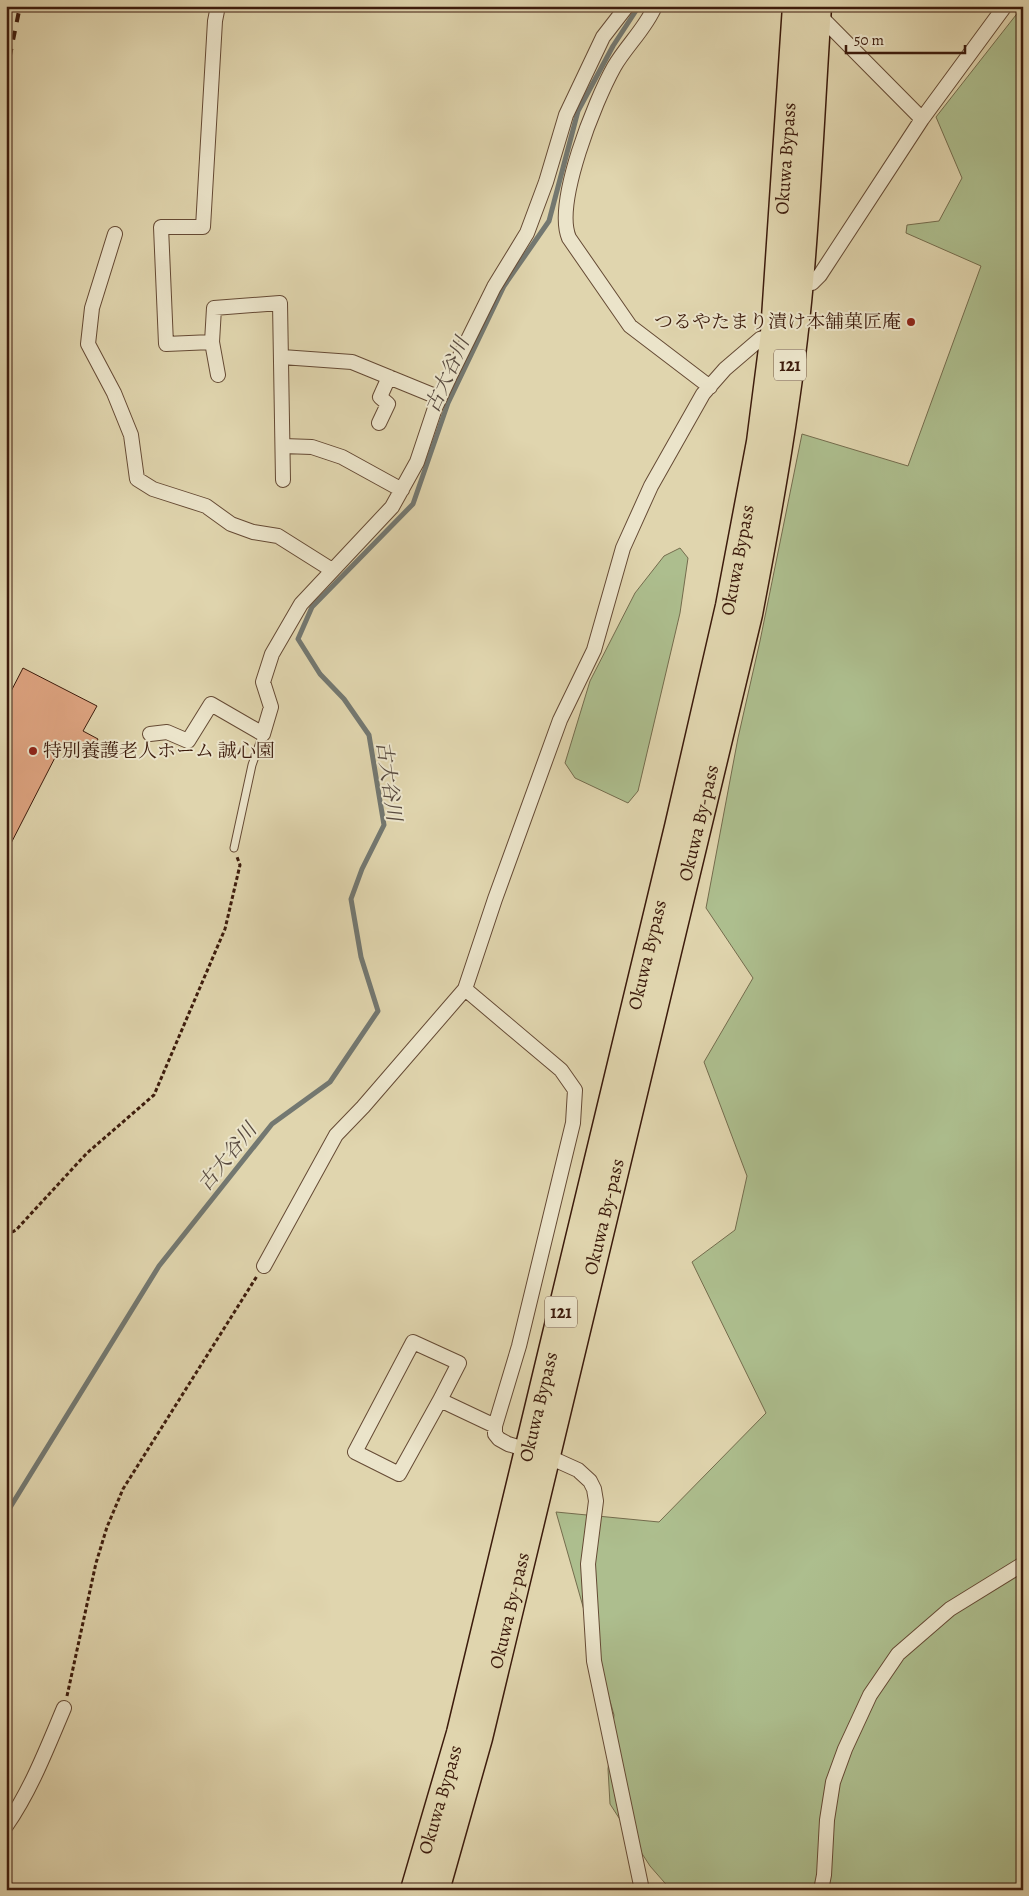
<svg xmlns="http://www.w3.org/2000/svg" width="1029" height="1896" font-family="Alegreya,'Noto Serif JP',serif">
<rect width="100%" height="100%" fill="#e0d5ae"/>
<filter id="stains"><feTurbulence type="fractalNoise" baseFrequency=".004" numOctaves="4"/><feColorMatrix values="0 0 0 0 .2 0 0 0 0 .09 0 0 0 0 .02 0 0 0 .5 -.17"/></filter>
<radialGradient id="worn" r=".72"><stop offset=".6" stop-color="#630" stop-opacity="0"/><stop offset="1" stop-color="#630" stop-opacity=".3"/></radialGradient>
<!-- green -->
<path fill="#adbe8e" stroke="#746c4d" d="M1023 6V1890H671L650 1866 610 1804 608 1769 614 1715 556 1512 659 1522 766 1413 692 1262 735 1230 747 1176 704 1062 753 978 706 908 738 738 760 641 802 434 908 466 981 266 906 233 907 225 939 221 962 178 936 117Z
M680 548 688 558 680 613 638 791 628 803 575 778 565 763 590 681 635 593 664 556Z"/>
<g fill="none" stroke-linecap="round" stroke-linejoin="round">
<!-- stream -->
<path stroke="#737871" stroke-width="5" d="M6 1514 159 1266 272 1124 330 1082 378 1011 361 957 351 899 362 869 384 825 369 735 344 699 320 674 298 639 312 607 413 504 448 403 504 286 549 221 578 111 613 46 639 6"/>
</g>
<!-- building -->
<path fill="#dea481" stroke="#3c1b0c" d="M23 668 97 706 83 731 98 739 89 757 62 744 6 853V701Z"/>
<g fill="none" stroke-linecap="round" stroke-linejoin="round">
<defs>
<path id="lane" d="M234 848 252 765 263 734"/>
<path id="street" d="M655 6C646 28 626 46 614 67 595 101 554 203 569 238L630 326 710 387
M818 14 922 119
M115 234 92 308 88 344 114 393 131 435 137 479 153 489 206 506 231 524 253 532 278 536 332 570
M800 282 812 283 820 275 922 119 1005 6
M212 342 166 344 161 227H203L215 21 218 6
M282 357 352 362 440 398
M218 375 212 342 214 308 280 303 283 480
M379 423 388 404 380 397 389 377
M283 446 312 447 342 457 402 490
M150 734 167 732 188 741 211 704 263 734 271 707 263 682 272 654 301 604 392 507 417 462 435 408 449 378 494 287 527 233 546 182 566 115 603 37 627 6
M465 989 561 1070 575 1090 573 1123 519 1346 495 1426V1434L499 1439 508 1444 547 1456 578 1470 590 1481 594 1489 596 1501 588 1564 594 1661 642 1890
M264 1266 336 1135 363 1107 465 989 495 899 560 720 594 650 623 548 651 486 703 394 725 369 760 339 776 334
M440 1400 399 1474 355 1452 413 1342 459 1363 440 1400 495 1426
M6 1826C31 1790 47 1748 64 1708
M821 1890 824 1875 827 1820 833 1782 845 1749 870 1695 898 1654 950 1609 1023 1564"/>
<g id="highway">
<path id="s1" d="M414 1890 460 1733 678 827 729 606 760 442 774 333 796 6"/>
<path id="s2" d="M436 1890 479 1738 749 614C770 504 790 393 800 281 808 190 812 98 818 6"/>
</g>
</defs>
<!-- lane casing -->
<use href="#lane" stroke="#654a34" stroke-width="9"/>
<!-- street casing -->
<use href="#street" stroke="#654a34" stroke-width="16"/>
<!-- highway casing -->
<use href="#highway" stroke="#3c1b0c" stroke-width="29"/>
<!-- path -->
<path stroke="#3c1b0c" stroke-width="3" stroke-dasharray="4 2.5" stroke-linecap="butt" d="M843 6V7
M6 1235 16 1230 87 1153 154 1095 225 929 240 865 237 857
M67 1696 96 1563 107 1527 123 1489 257 1276"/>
<!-- lane -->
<use href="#lane" stroke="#ebe4ca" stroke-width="7"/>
<!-- street -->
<use href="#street" stroke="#ebe4ca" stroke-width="14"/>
<!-- highway -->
<use href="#highway" stroke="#e0d5ae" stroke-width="26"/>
<!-- rail -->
<path stroke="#3c1b0c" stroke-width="4" stroke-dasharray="9 9" stroke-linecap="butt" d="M6 75 20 6"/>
</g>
<!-- markers -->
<g fill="#8f2418" stroke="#ebe4ca" stroke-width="2">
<circle cx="911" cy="322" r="5"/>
<circle cx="33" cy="751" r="5"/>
</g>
<g text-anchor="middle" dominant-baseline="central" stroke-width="4" stroke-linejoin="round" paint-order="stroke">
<!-- shield labels -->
<g fill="#ebe4ca" stroke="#705745" stroke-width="1">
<rect x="774" y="349.5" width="32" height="31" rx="4"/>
<rect x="545" y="1296.5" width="32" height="31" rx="4"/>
</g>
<g font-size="18" font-weight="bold" fill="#3c1b0c">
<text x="790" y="365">121</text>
<text x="561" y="1312">121</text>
</g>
<!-- street labels -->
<g font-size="19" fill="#3c1b0c" stroke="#ebe4ca">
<text stroke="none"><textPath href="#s1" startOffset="1774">Okuwa Bypass</textPath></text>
<text stroke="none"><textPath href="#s1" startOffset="1369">Okuwa Bypass</textPath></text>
<text stroke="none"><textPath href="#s2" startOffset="1099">Okuwa By-pass</textPath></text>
<text stroke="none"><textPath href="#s1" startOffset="964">Okuwa Bypass</textPath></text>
<text stroke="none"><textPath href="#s2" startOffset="694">Okuwa By-pass</textPath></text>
<text stroke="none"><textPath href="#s1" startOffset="499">Okuwa Bypass</textPath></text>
<text stroke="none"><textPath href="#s2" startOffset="289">Okuwa By-pass</textPath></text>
<text stroke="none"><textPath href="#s1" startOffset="94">Okuwa Bypass</textPath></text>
</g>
<!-- poi labels -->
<g font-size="19" fill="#3c1b0c" stroke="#ebe4ca" text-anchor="end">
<text x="901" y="322">つるやたまり漬け本舗菓匠庵</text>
<text x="43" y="751" text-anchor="start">特別養護老人ホーム 誠心園</text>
</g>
<!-- water labels -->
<g font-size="20" font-style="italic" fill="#584a3f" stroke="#ebe4ca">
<text transform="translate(447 375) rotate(-66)">古大谷川</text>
<text transform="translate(389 781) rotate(82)">古大谷川</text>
<text transform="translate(227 1157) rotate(-51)">古大谷川</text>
</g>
</g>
<!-- margin -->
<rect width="1029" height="1896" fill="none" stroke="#e0d5ae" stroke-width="25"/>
<rect x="8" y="8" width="1014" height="1881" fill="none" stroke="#3c1b0c" stroke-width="2.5"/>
<rect x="12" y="12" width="1004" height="1871" fill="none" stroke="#3c1b0c"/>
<!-- scale -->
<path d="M846 45v8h119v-8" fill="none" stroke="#3c1b0c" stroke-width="2.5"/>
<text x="854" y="45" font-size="15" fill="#3c1b0c" stroke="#ebe4ca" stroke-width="4" paint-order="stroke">50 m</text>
<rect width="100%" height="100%" filter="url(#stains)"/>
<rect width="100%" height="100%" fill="url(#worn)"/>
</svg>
